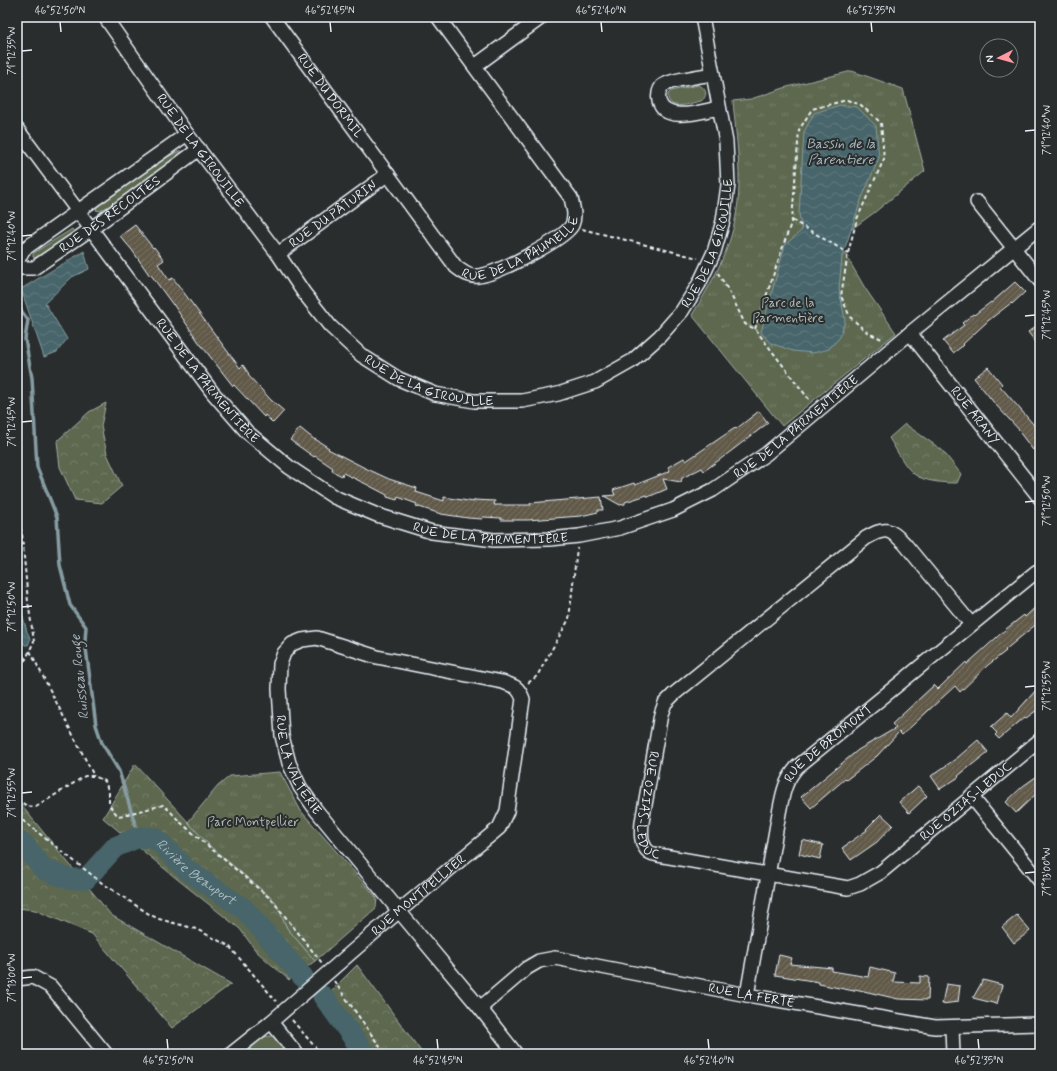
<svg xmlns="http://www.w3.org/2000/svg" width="1057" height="1071" font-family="Mynerve,sans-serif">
<defs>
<pattern id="forest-crowns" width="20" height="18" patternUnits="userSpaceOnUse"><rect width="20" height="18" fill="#5d684f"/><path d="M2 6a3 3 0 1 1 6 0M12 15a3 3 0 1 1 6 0" fill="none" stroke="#747e69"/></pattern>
<pattern id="park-tufts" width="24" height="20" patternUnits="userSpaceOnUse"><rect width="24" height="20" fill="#5d684f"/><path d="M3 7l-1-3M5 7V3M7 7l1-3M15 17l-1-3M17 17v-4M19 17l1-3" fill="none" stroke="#747e69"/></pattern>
<pattern id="water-waves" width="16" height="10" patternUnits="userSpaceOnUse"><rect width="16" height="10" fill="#47656a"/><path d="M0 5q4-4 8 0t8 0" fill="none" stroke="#627c80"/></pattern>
<pattern id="building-hatch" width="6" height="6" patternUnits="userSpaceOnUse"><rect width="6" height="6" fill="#625a4a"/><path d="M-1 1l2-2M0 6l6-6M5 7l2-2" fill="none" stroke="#787265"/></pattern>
</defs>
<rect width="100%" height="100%" fill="#2a2d2e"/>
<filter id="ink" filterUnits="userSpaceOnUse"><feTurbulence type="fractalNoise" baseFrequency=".025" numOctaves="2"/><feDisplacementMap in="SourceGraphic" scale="8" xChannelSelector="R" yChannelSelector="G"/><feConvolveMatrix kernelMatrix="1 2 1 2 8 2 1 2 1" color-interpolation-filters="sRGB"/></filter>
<g filter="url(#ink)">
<!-- grass -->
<path fill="#5d684f" stroke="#a2aca4" d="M698 85C706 87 709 96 701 101 690 103 667 113 668 94L671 91Z
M179 151H181V154L120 200 100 211 96 210 97 207 156 163Z
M72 229 74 232V233L57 245 35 258 33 257V254L35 252Z
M271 1036H275L291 1054H243L263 1037Z"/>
<!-- forest -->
<path fill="url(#forest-crowns)" stroke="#a2aca4" d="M106 403 101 426 107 454 122 486 102 503 75 500 60 467 57 441 89 412Z
M905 424 942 450 961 474 957 483C945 483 924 482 914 474 904 466 896 449 889 438Z
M135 764 211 847 275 901 287 928 315 961 289 980 256 951 240 929 177 879 103 818Z
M17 800 111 915 231 984 172 1028 92 934 35 910 17 908Z
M357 965 423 1054H357L359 1045 327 995Z"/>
<!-- park -->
<path fill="url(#park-tufts)" stroke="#a2aca4" d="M852 71 903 89 925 171 875 212 837 240 865 288 896 333 782 426 692 315C711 284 730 251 736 215 743 179 736 137 733 101L751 99 787 87Z
M280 772 301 811 377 898 376 908 315 961 287 928 275 901 211 847 188 822 218 786 230 776Z"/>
<!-- water -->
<path fill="url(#water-waves)" stroke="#879da3" d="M840 105 857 107 876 126 879 158 861 200 842 257 839 289 845 320 840 337 829 349 813 353 793 351 770 343 761 332 785 245 802 230 799 214 804 132 814 113Z
M84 251 89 269 72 277 45 303 67 339 57 352 44 357 21 289Z
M17 593 27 632C30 637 31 639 28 645H25L17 635Z"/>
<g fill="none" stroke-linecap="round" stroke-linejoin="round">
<!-- stream -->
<path stroke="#879da3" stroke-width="3.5" d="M17 305 28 320 25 339 32 378 37 467 57 517 60 565 70 605 86 627 85 641 96 725 102 743 119 771 139 837"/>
<!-- river -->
<g stroke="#47656a" stroke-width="21">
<path id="s1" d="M17 840 25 845 43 869 69 879H86L115 847 139 837 155 838 187 870 244 909 303 977"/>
<path d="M323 996 365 1054"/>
</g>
</g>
<!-- building -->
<path fill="url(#building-hatch)" stroke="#e8f1f8" d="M135 225 153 248 154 247 164 260 158 264 169 280 173 278 240 368 243 365 249 374 248 375 271 400 284 411 273 423 265 415 264 417 234 385 233 386 198 341 173 304V305L151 275 150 276 132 250 120 236Z
M1015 282 1025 292 1012 304 1011 303 989 320 963 344 964 345 953 353 943 341 964 325 962 323 973 314 974 315 991 302V303Z
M1040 323V348L1028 332Z
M988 367 1002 384 1000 386 1040 432V444L1033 450 1020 433 1021 432 995 404 974 378Z
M759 411 768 423 722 458 704 471 702 468 682 478 681 482 663 479 667 489 648 497 647 495 625 502V504L620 505 604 496 615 495 613 490 634 483 635 485 670 471 668 467 684 458 686 461 735 428 736 429Z
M300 428 315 440V439L329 448 328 449 365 468 389 479 417 488 416 492 444 501V497L474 502V500L495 501 494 505H531L530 503 601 497 603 510H598V512L581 516 528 520H501V518L483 517 482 519 468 518 441 514 416 506 417 504 398 497 397 500 387 497V495L366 484 343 473 342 476 332 471 333 468 315 456 314 457 290 440Z
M1040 603V621L1005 650 1006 651 988 665 960 692 955 686 902 735 899 732 877 756 846 780 845 779 811 808 801 797 858 750 896 728 892 724 934 685 938 689 966 662 967 664 1006 629 1024 615 1025 617Z
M1036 690 1040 697V708L1026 718 1025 717 999 739 995 735 997 733 991 727 1007 713 1011 718Z
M978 740 988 752 958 776 959 777 940 789 931 776 957 758Z
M1040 774V790L1016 813 1006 802 1023 786Z
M918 786 927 796 909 813 899 802Z
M881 814 893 825 877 842 851 860 842 848 867 830 866 829Z
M802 840 823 845 820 859 799 854Z
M1017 915 1030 931 1014 943 1002 927Z
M779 955 792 958 790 964 832 968V971L868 977 870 967 895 973 893 982 920 983V976L929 977 928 1000 898 999 855 989 854 991 819 984V982L775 975Z
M983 980 1002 985 997 1004 973 998Z
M946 984 960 986 958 1002 942 1004Z"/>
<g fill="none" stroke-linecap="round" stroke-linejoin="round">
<defs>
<g id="street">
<path id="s2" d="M105 17 187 134 278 254 304 293 330 326 361 355 399 379 435 394 474 401H522L558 394 595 382 632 361 660 336 682 311 699 284 714 252 723 221 728 185 726 142 702 17"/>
<path id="s3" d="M272 17 456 267C463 272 469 277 478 276 495 275 565 239 572 225 576 216 573 207 571 198L438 17"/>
<path d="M475 66 542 17"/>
<path d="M713 74C702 76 669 80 662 86 659 90 658 96 659 101 665 124 702 111 719 108"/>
<path id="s4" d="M17 129 213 393 247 432 289 467 334 497 377 515 432 532 494 540 550 539 579 536 620 528 673 510 713 490 766 454 910 333 1040 227"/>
<path d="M977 202 1040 281"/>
<path id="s5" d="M278 254 388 174"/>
<path d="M17 262 23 250 187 134"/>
<path id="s6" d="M17 268H34L91 229 199 149"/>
<path id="s7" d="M910 333 1040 498"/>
<path id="s8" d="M971 624 904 543C889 528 885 527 866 538L674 694 665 703 661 714 642 822C641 832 640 845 649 852 651 854 656 854 658 855L848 888 860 884 881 872 1040 740"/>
<path d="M971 796 1040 881"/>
<path d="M17 979 33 977 51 987 106 1054"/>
<path id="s9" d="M747 995 779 813C783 794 784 782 797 767L1036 572 1040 570"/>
<path id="s10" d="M480 1008 527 968 539 961 555 958 747 995 935 1027 1040 1024"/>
<path d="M271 1022 297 1054"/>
<path d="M952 1028 953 1054"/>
<path id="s11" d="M231 1054 271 1022 399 911 499 828 507 811 523 699C518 686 514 686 502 682L377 657 317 638 302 640 292 644 284 653 280 664 279 689 282 736 289 763 300 787 316 810 399 911 480 1008 516 1054"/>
</g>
</defs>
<!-- street casing -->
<use href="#street" stroke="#e8f1f8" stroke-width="16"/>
<!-- path -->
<path stroke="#e8f1f8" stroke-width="2" stroke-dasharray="4 3" stroke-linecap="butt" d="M792 220 848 253
M582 229 698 258
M718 273 730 293 745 324 755 329 811 402
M755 329 792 220 799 130 812 109 847 100 861 105 881 123 884 159 857 219 848 253 841 296 850 317 868 333 884 340
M17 514 22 534 28 602 34 641 26 659 17 668
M17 651 26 659
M30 651 94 776
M528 683 537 676 569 619 577 548
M17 799 27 806 36 807 85 776H94L105 781 109 793V805L118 816 124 815 163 805 170 811 180 822 214 851 272 900 322 963
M17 816 102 883 149 914 159 919 196 929 229 946 276 1001
M334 981 385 1054
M292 1020 321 1054"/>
<!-- street -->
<use href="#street" stroke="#2a2d2e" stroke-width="13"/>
</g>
</g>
<!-- ticks -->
<path fill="none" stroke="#e8f1f8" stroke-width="1.5" d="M60 22 61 32M330 22 331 32M601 22 602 32M871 22 872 32M22 51 32 50M1025 131 1035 130M22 236 32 235M1025 316 1035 315M22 422 32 421M1025 502 1035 501M22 607 32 606M1025 687 1035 686M22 793 32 792M1025 873 1035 872M22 978 32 977M167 1039 168 1049M437 1039 438 1049M708 1039 709 1049M978 1039 979 1049"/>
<g text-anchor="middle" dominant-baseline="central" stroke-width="4" stroke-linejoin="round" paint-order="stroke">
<!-- street labels -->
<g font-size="13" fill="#e8f1f8" stroke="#2a2d2e">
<text stroke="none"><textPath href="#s3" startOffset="98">RUE DU DORMIL</textPath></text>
<text stroke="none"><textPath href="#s2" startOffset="164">RUE DE LA GIROUILLE</textPath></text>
<text stroke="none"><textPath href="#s6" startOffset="110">RUE DES RÉCOLTES</textPath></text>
<text stroke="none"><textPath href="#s5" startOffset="68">RUE DU PÂTURIN</textPath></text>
<text stroke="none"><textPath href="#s3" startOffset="385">RUE DE LA PAUMELLE</textPath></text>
<text stroke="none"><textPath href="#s2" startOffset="859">RUE DE LA GIROUILLE</textPath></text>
<text stroke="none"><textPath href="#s2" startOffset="499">RUE DE LA GIROUILLE</textPath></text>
<text stroke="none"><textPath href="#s4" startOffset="316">RUE DE LA PARMENTIÈRE</textPath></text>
<text stroke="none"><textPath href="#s7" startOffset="105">RUE ARANY</textPath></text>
<text stroke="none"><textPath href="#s4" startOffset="988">RUE DE LA PARMENTIÈRE</textPath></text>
<text stroke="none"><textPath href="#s4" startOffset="652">RUE DE LA PARMENTIÈRE</textPath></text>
<text stroke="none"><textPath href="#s9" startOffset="274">RUE DE BROMONT</textPath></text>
<text stroke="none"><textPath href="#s11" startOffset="856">RUE LA VALTERIE</textPath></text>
<text stroke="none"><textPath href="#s8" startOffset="516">RUE OZIAS-LEDUC</textPath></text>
<text stroke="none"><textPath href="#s8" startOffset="912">RUE OZIAS-LEDUC</textPath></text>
<text stroke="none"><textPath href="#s11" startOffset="246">RUE MONTPELLIER</textPath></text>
<text stroke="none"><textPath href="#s10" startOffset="292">RUE LA FERTÉ</textPath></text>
</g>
<!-- park labels -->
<g font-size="13" fill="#b0bab4" stroke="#2a2d2e">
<text x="788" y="303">Parc de la<tspan x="788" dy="15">Parmentière</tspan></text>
<text x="253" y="822">Parc Montpellier</text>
</g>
<!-- water labels -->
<g font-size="14" font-style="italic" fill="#a8b9bf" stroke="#2a2d2e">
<text x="841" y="144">Bassin de la<tspan x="841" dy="16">Parentiere</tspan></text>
<text transform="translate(80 677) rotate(-96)">Ruisseau Rouge</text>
<text stroke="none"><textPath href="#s1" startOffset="223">Rivière Beauport</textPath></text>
</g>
</g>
<!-- margin -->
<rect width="1057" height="1071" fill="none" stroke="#2a2d2e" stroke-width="44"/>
<!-- north arrow -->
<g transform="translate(999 58) rotate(264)"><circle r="19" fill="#2a2d2e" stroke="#767b7f"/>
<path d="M0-3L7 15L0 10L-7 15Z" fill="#ff9aa2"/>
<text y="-6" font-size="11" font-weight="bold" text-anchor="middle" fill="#e8f1f8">N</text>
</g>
<rect x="22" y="22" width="1013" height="1027" fill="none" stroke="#e8f1f8" stroke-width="1.5"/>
<g font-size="10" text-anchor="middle" fill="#e8f1f8">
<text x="60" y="14">46°52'50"N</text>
<text x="330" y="14">46°52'45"N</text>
<text x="601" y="14">46°52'40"N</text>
<text x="871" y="14">46°52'35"N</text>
<text transform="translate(11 51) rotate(-90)" y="4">71°12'35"W</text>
<text transform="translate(1046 130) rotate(-90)" y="4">71°12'40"W</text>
<text transform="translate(11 236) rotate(-90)" y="4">71°12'40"W</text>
<text transform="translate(1046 315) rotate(-90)" y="4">71°12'45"W</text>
<text transform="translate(11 422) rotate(-90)" y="4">71°12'45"W</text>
<text transform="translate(1046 501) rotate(-90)" y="4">71°12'50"W</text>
<text transform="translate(11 607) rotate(-90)" y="4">71°12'50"W</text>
<text transform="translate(1046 686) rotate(-90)" y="4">71°12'55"W</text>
<text transform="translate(11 793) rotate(-90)" y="4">71°12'55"W</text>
<text transform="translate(1046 872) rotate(-90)" y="4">71°13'00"W</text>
<text transform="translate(11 978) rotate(-90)" y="4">71°13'00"W</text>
<text x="168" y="1064">46°52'50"N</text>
<text x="438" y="1064">46°52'45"N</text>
<text x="709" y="1064">46°52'40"N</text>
<text x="979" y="1064">46°52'35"N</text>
</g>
</svg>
